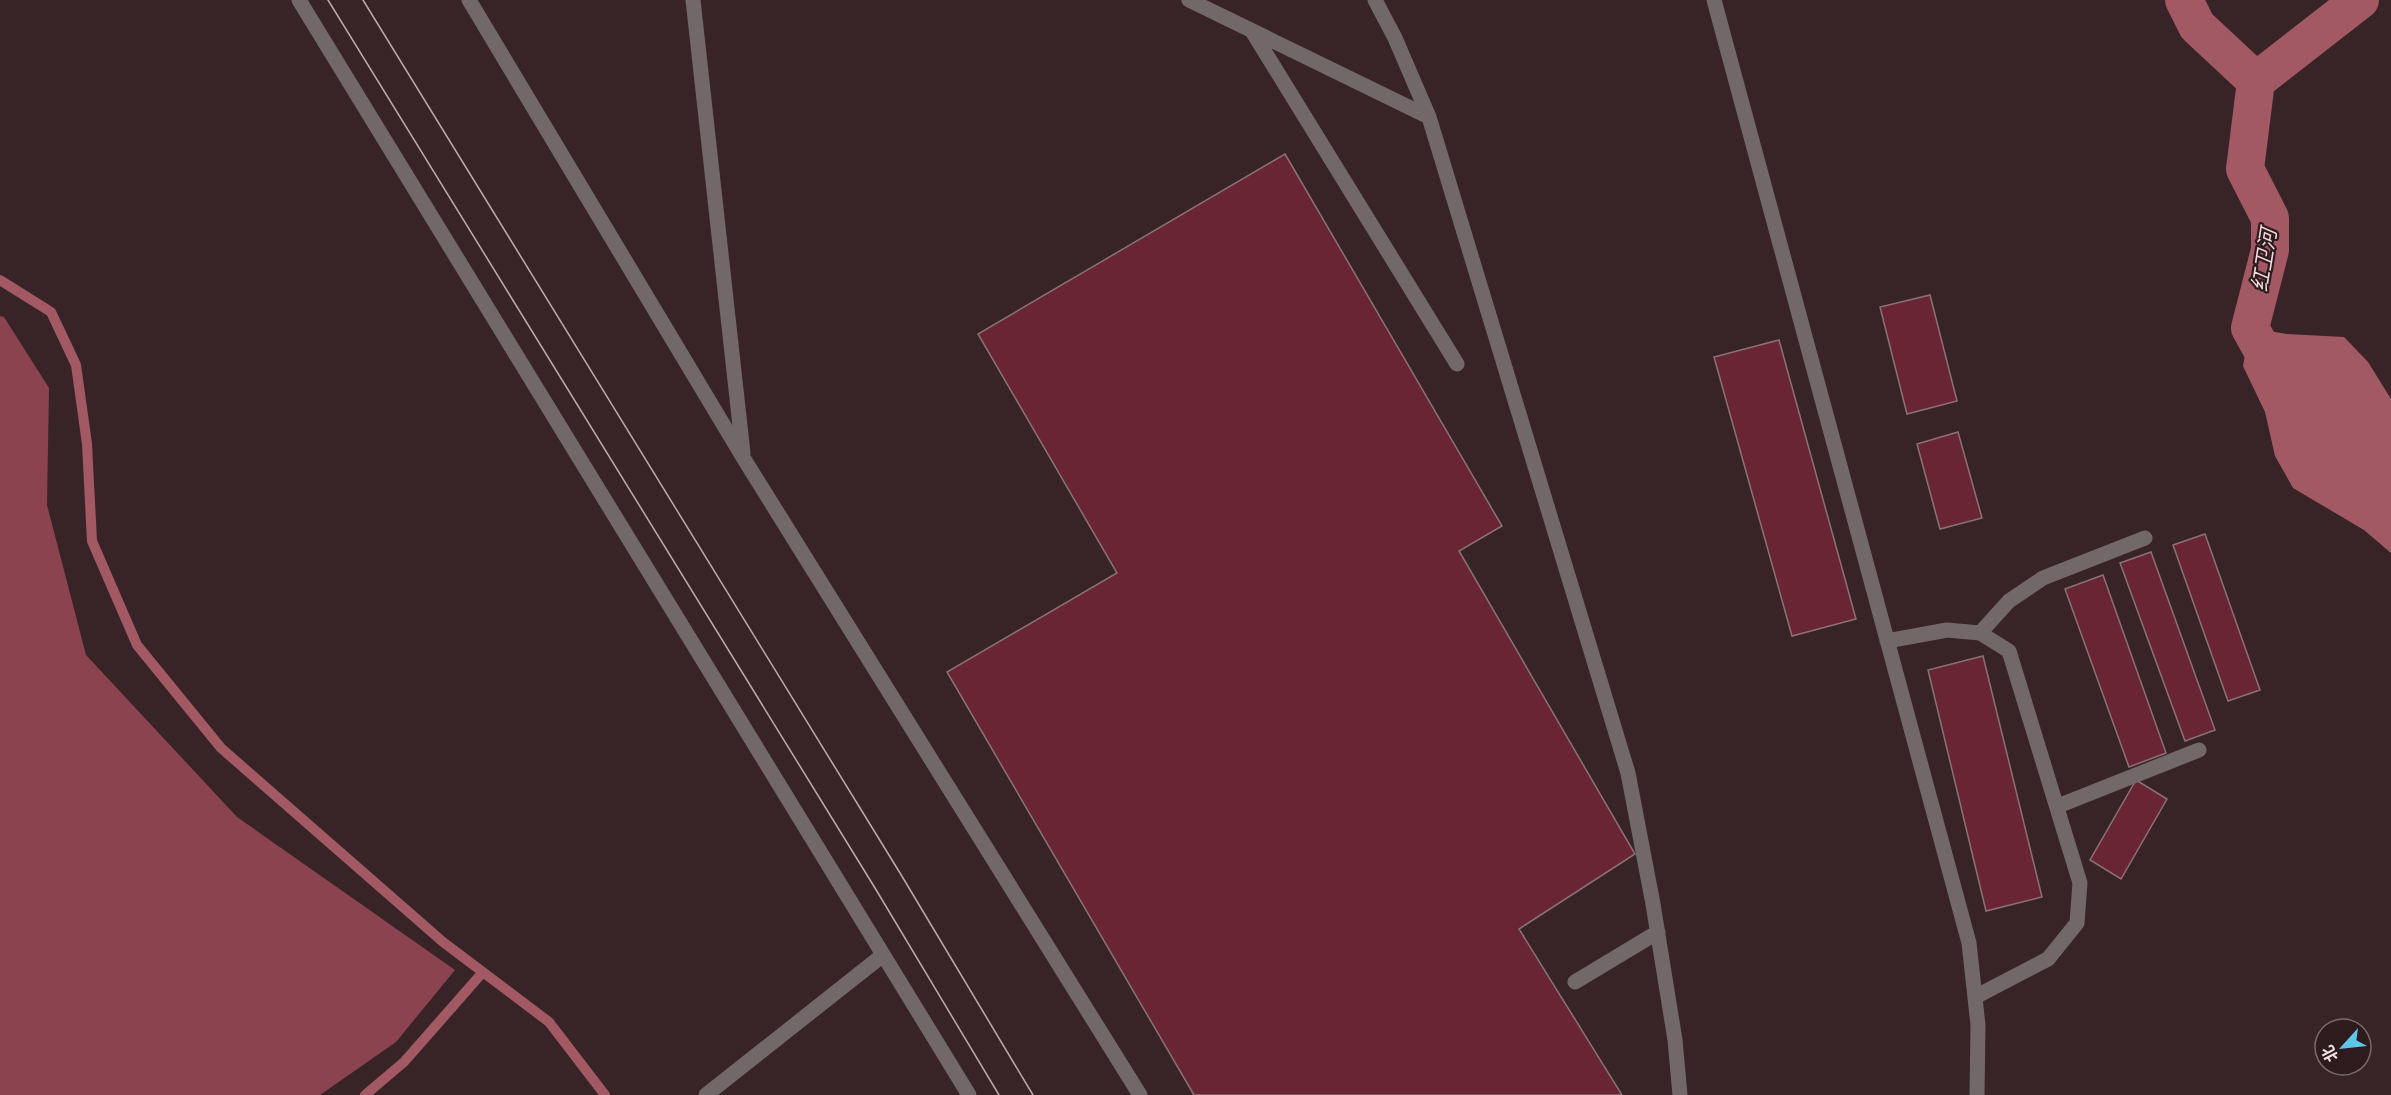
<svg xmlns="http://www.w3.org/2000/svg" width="2391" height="1095" font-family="'Archivo Narrow','Noto Sans SC',sans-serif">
<rect width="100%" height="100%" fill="#382427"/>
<!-- forest -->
<path fill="#8b4350" d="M0 316 4 317 49 388 47 505 86 655 237 817 455 970 396 1042 320 1095H0Z"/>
<!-- water -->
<path fill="#a35964" d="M2250 328 2287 334 2344 337 2368 362 2391 399V553L2364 530 2293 488 2275 456 2265 412 2243 366Z"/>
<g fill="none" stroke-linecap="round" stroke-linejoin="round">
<!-- stream -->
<path stroke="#a35964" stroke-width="10" d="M0 280 51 312 76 365 87 444 92 541 137 645 221 748 443 942 549 1022 605 1095
M365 1095 404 1062 483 972"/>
<!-- canal -->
<path stroke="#a35964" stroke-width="38" d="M2184 0 2197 26 2256 81
M2275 373 2250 328 2270 250V218L2245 169 2256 81 2360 0"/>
</g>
<!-- building -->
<path fill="#692533" stroke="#8a7274" stroke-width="1.5" d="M1285 154 1502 526 1459 551 1635 854 1519 929 1622 1095H1194L947 672 1117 573 978 334Z
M1930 295 1957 401 1907 414 1880 307Z
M1779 340 1856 619 1792 636 1714 357Z
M1958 432 1982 518 1940 529 1917 444Z
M2205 534 2260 690 2228 701 2173 545Z
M2151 552 2215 730 2185 741 2120 563Z
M2103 575 2166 753 2129 767 2065 589Z
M1983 656 2042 897 1986 911 1928 670Z
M2136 780 2167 799 2121 879 2090 860Z"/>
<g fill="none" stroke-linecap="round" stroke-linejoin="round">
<!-- service -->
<path stroke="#736869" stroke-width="15" d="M299 0 969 1095
M469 0 744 459 1140 1095
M693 0 743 453
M1189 0 1429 117
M1375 0 1395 38 1429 117 1628 773 1653 904 1675 1040 1680 1095
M1714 0 1969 943 1978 1025 1977 1095
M1252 31 1457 364
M1980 633 2009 601 2043 578 2145 538
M1887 641 1947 630 1980 633 2009 651 2080 883 2077 923 2048 959 1975 997
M2058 806 2199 750
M1575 982 1658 932
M706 1095 883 955"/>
<!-- tram -->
<path stroke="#bcacae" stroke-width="1.5" d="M328 0 875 888 999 1095
M363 0 900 873 1033 1095"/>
</g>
<g text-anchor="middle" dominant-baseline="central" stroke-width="4.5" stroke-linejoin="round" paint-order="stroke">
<!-- water labels -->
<g font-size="21" font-style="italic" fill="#f1dadc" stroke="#2d1b1d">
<text transform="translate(2264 260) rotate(-81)">红卫河</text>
</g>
</g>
<!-- north arrow -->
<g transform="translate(2343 1047) rotate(243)"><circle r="28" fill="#2d1b1d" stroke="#7b6a6c" stroke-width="1.5"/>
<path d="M0-4.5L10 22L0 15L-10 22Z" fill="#5cc7e8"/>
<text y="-9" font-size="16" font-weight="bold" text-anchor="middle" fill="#efe1e2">北</text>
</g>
</svg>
